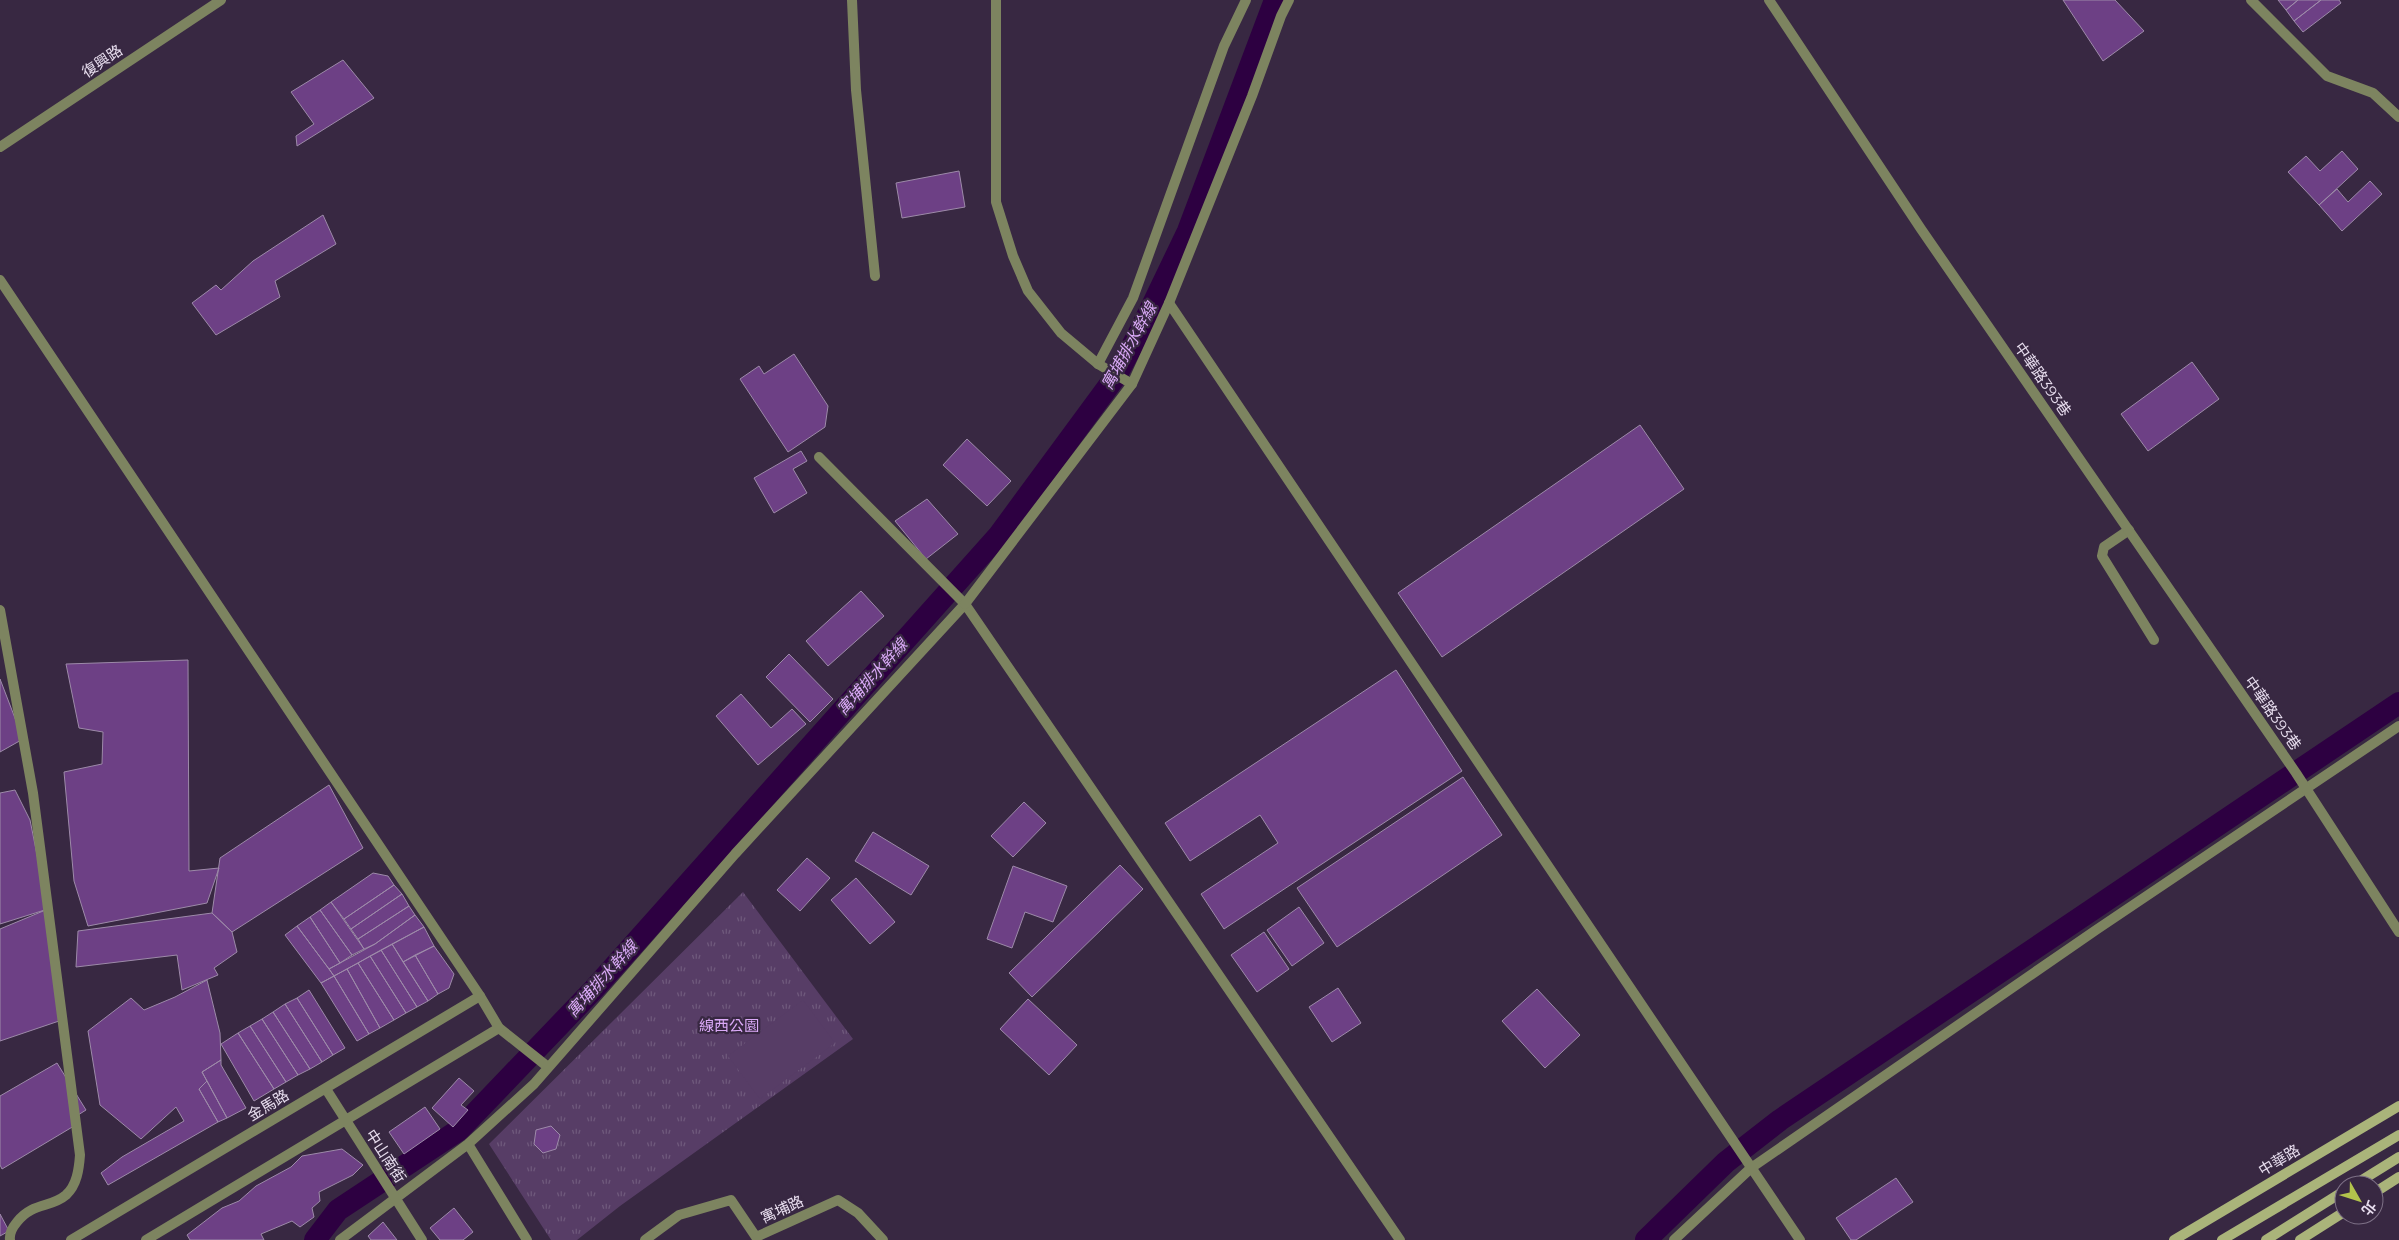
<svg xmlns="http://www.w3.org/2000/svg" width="2399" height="1240" font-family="Montserrat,'Noto Sans TC',sans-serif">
<defs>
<pattern id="park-tufts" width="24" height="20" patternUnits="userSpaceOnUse" patternTransform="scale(1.25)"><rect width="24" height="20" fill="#573d66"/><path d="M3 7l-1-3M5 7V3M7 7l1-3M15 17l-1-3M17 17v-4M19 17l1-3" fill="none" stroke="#6f597c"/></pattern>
</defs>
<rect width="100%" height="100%" fill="#382842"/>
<!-- park -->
<path fill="url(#park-tufts)" d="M743 892 853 1039 620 1206 577 1240H551L489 1144Z"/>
<!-- pitch -->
<path fill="#573d66" d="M803 1000 835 1043 760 1099 728 1056Z"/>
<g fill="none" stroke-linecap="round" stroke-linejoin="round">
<!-- canal -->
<path stroke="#2d0041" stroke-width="22" d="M315 1240 338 1210 459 1130 594 989 999 535 1116 376 1139 333 1188 231 1275 0
M1646 1240 1726 1162 1780 1120 2399 703"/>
</g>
<!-- building -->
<path fill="#6d4085" stroke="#9d8aa9" d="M2063 0H2115L2144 31 2103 61Z
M2278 0H2298L2286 10Z
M2298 0H2321L2294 21 2286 10Z
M2321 0H2339L2341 3 2303 32 2294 21Z
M343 60 374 98 297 146 296 136 314 124 291 92Z
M2342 151 2358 169 2319 205 2288 172 2306 156 2320 171Z
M959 171 965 207 902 218 896 183Z
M2370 181 2382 194 2342 231 2319 205 2337 189 2348 202Z
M323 215 336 244 275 281 280 297 216 335 192 303 216 285 221 290 253 261Z
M794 354 828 406 825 427 788 452 740 379 759 366 764 374Z
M2192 362 2219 399 2148 451 2121 414Z
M1640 425 1684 489 1442 657 1398 593Z
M967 439 1011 481 987 506 943 465Z
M801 451 807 461 793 469 807 493 774 513 754 478Z
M927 499 958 534 926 559 895 521Z
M861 591 884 616 828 666 806 641Z
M789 654 833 699 810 722 766 677Z
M188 660 189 871 219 868 207 903 88 926 74 881 64 772 102 764 103 732 79 728 66 664Z
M1396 670 1462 771 1224 929 1201 894 1278 843 1260 815 1190 861 1165 823Z
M0 679 23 739 0 752Z
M741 694 771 728 792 709 806 724 758 765 716 716Z
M1463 777 1502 835 1337 947 1297 888Z
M329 785 363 848 232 932 212 913 220 858Z
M15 790 30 820 48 909 0 924V793Z
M1024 802 1046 823 1013 857 991 836Z
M873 832 929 866 911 895 855 861Z
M807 858 830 878 800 911 777 890Z
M1120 865 1143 889 1032 997 1009 973Z
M1013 866 1067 886 1053 922 1025 912 1012 948 987 939Z
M373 873 388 876 394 885 344 919 331 902Z
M856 878 895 922 870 944 831 900Z
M394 885 402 894 351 929 344 919Z
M402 894 409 906 358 939 351 929Z
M331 902 364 949 352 955 320 910Z
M409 906 415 915 375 944 364 949 358 939Z
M1299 907 1324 943 1292 966 1267 930Z
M48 909 62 1020 0 1041V929Z
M320 910 352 955 340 963 310 917Z
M212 913 232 932 237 952 214 968 218 975 182 990 177 955 76 967 78 931Z
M415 915 424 927 334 976 329 969 375 944Z
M310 917 340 963 329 969 297 926Z
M297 926 329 969 334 976 321 983 285 935Z
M424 927 434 946 403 962 392 944Z
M1264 932 1289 969 1257 992 1231 955Z
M392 944 428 1001 417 1007 381 950Z
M434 946 454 974 449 988 438 994 415 955Z
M381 950 417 1007 406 1013 370 956Z
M415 955 438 994 428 1001 403 962Z
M370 956 406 1013 394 1020 358 963Z
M358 963 394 1020 380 1028 347 969Z
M347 969 380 1028 369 1034 334 976Z
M334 976 369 1034 357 1041 321 983Z
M207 980 220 1033 221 1060 202 1072 207 1081 199 1089 218 1122 108 1185 101 1173 122 1157 184 1121 176 1107 141 1139 100 1105 88 1031 131 998 144 1010 175 997Z
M1338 988 1361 1023 1332 1042 1309 1007Z
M1537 989 1580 1035 1545 1068 1502 1021Z
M309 990 345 1048 333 1055 297 998Z
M297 998 333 1055 322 1062 285 1004Z
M1028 999 1077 1045 1049 1075 1000 1029Z
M285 1004 322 1062 310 1069 273 1012Z
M273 1012 310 1069 298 1075 262 1019Z
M262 1019 298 1075 286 1082 250 1026Z
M250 1026 286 1082 274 1089 238 1033Z
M238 1033 274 1089 254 1101 221 1044Z
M221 1060V1065L246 1108 227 1118 202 1072Z
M57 1063 86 1110 78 1115 79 1123 2 1169 0 1165V1096Z
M459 1078 474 1091 461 1105 468 1110 453 1127 432 1108Z
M207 1081 227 1118 218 1122 199 1089Z
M425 1107 440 1129 404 1154 389 1132Z
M551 1126 560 1135 556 1149 543 1153 534 1144 536 1130Z
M342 1149 363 1165 353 1175 319 1192 320 1201 312 1208 314 1217 300 1227 292 1221 261 1234 264 1240H190L187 1235 222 1208 239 1201 256 1186 291 1167 302 1156Z
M1896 1178 1913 1202 1856 1240H1851L1836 1218Z
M454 1208 473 1232 463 1240H440L430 1228Z
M0 1214 9 1231 0 1236Z
M383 1222 397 1240H371L368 1236Z"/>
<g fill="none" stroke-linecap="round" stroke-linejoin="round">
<!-- service -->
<path stroke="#7d8460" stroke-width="10" d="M852 0 856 90 875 276
M996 0V202L1013 256 1028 291 1061 333 1098 364 1132 384
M2251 0 2327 76 2373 93 2399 117
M0 280 480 996 499 1028 548 1067
M1169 303 1800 1240
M819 457 965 604 1400 1240
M2129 530 2104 547 2102 556 2154 640
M0 610 33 793 80 1155C79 1169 77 1185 66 1195 51 1208 33 1202 17 1222 12 1228 9 1233 10 1240
M468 1144 527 1240
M340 1240 468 1144 534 1084 735 854 965 604
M645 1240 679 1215 731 1200 756 1237 838 1200 858 1213 883 1240
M1674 1240 1751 1168 2096 930 2399 726"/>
<!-- minor -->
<path stroke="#7d8460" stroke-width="10" d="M0 147 221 0
M1098 364 1133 298 1224 46 1246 0
M965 604 1132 384 1169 303 1252 96 1281 16 1289 0
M326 1089 422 1240
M71 1240 480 996
M146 1240 499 1028"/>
<!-- tertiary -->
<path stroke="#7d8460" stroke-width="10" d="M1769 0 1921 229 2296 773 2399 932"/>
<!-- secondary -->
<path stroke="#aab47a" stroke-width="10" d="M2354 1185 2399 1157
M2374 1193 2399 1177
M2174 1240 2399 1106
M2222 1240 2399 1135
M2266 1240 2344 1191
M2300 1240 2344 1212"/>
</g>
<g text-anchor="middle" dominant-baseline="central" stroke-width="4.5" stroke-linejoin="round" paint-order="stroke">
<!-- street labels -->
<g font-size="15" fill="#e8deef" stroke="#382842">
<text transform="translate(102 61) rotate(-34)">復興路</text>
<text transform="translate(2043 379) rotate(55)">中華路393巷</text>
<text transform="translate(2273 713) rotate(55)">中華路393巷</text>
<text transform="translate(268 1105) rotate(-31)">金馬路</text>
<text transform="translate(386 1156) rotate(57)">中山南街</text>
<text transform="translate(2279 1160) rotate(-31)">中華路</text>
<text transform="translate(782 1209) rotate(-24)">寓埔路</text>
</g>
<!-- park labels -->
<g font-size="15" fill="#dbaaf8" stroke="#382842">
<text x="729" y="1025">線西公園</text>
</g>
<!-- water labels -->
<g font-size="16" font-style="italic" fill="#d9a9f6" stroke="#382842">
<text transform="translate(1129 346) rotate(-61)">寓埔排水幹線</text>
<text transform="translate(872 677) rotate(-48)">寓埔排水幹線</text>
<text transform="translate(602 979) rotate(-48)">寓埔排水幹線</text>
</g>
</g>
<!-- north arrow -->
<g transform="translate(2359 1200) rotate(129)"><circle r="24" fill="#382842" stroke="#7e7187"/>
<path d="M0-4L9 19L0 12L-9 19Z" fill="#b2c34c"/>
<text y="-8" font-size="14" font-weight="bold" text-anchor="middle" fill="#e8deef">北</text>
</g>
</svg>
